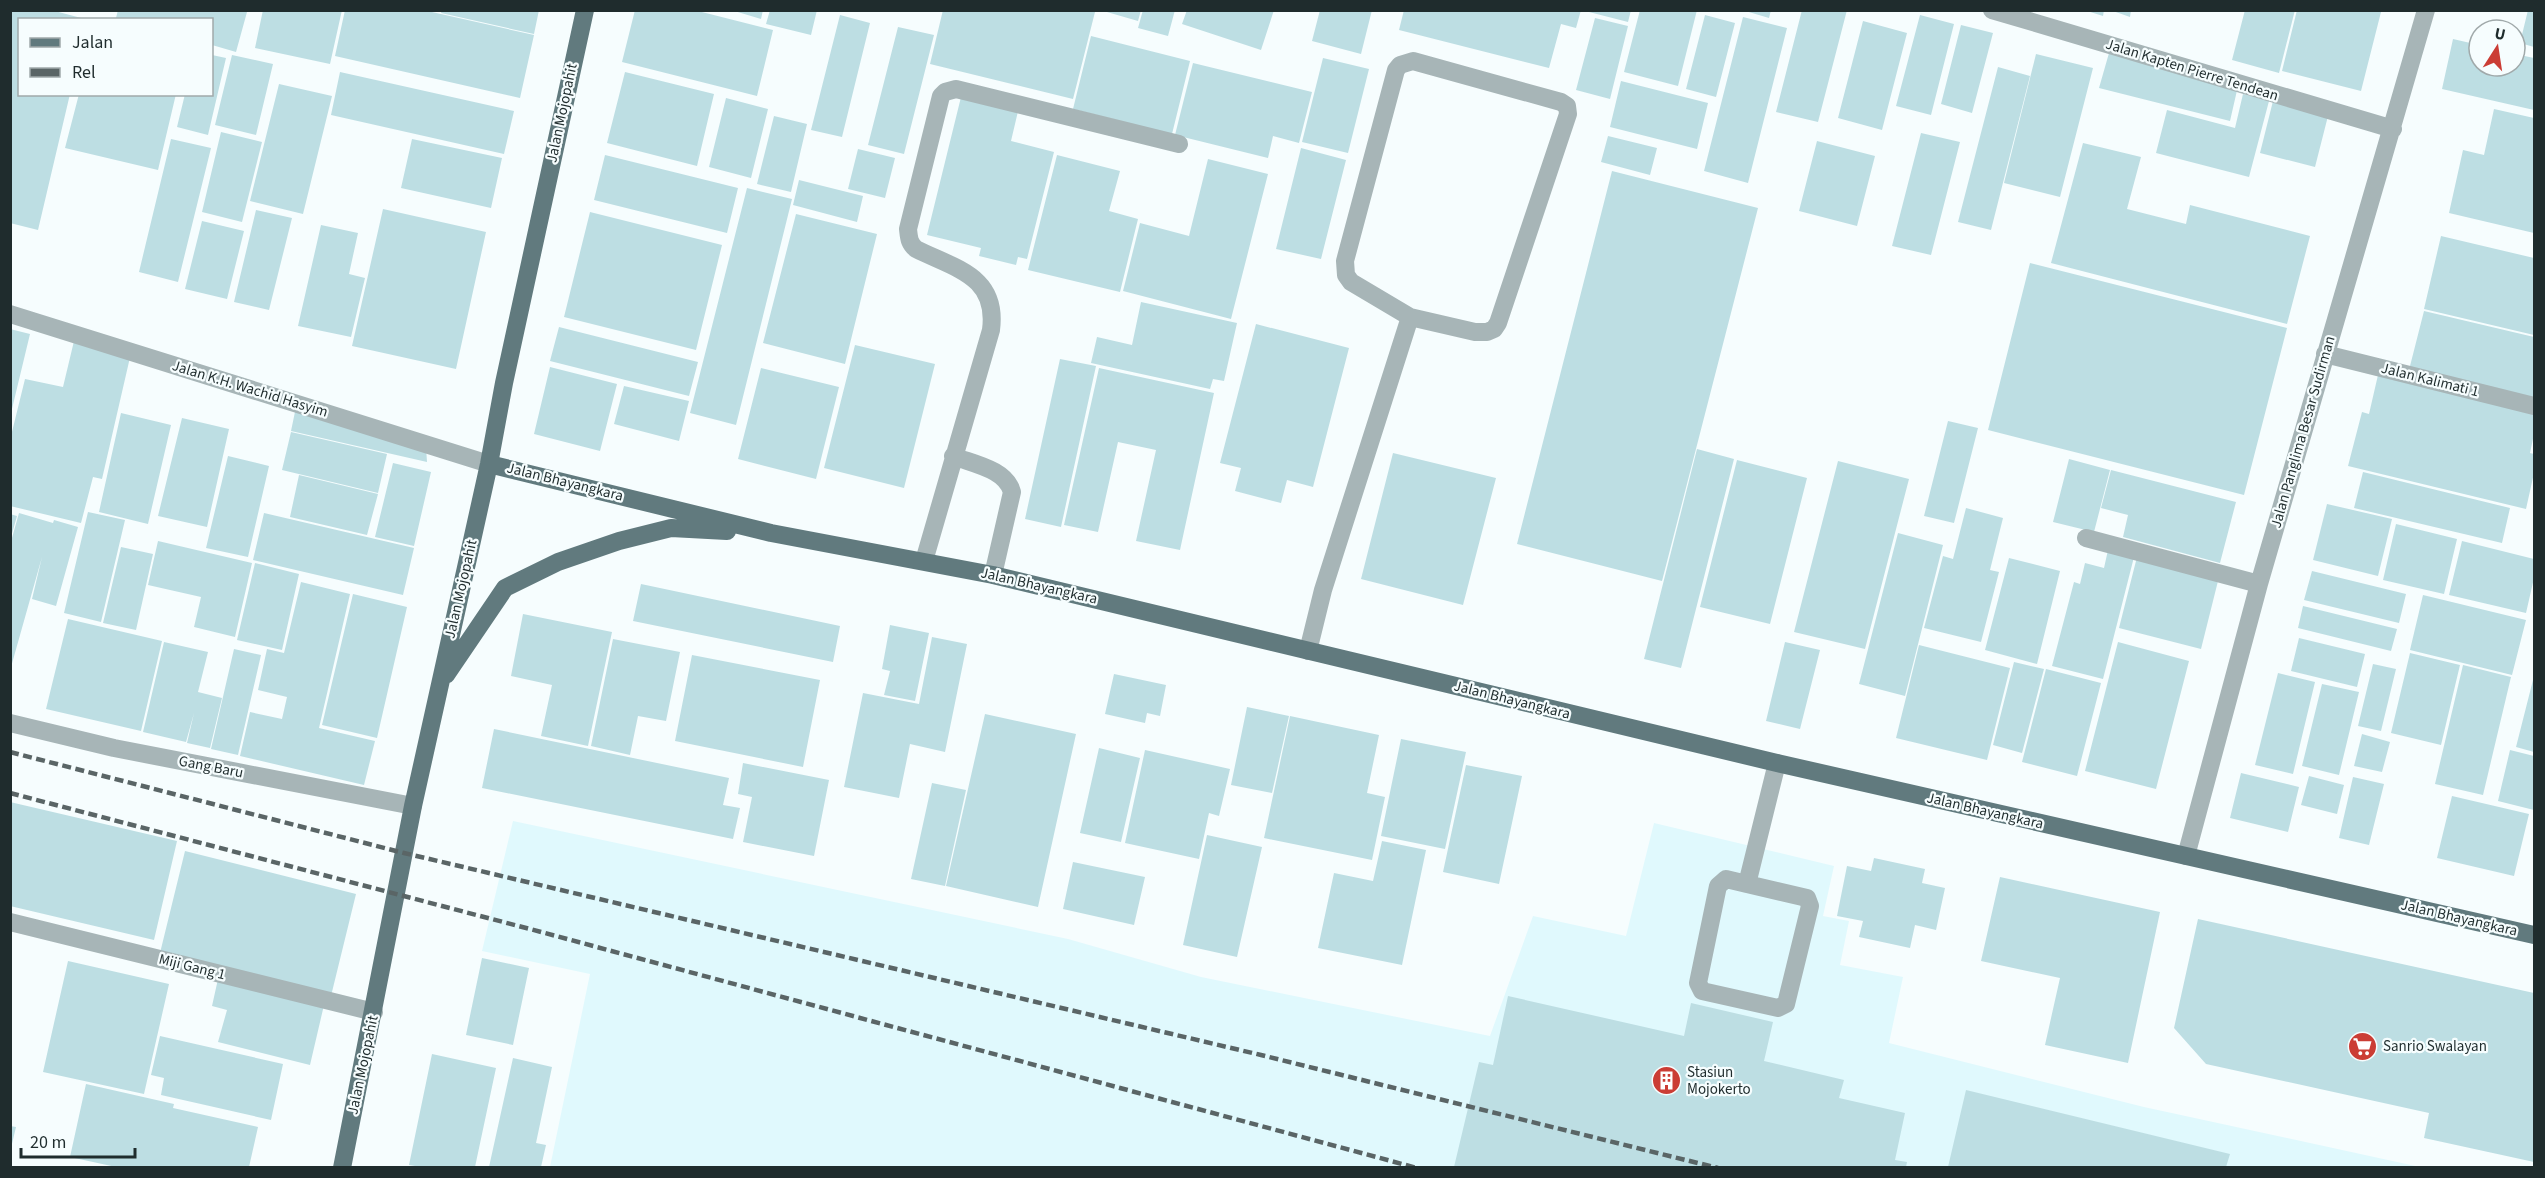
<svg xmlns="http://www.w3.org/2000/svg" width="2545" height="1178" font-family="'Source Sans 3',sans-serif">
<rect width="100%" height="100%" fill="#f6fdfe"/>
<!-- built -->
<path fill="#e0f9fd" d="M513 821 1068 939 1201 977 1490 1036 1533 916 1626 936 1654 823 1834 866 1823 916 1849 921 1840 965 1903 977 1889 1043 2144 1107 2420 1167H550L590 974 482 951Z"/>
<!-- building -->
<path fill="#bddee3" d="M10 10H51L85 19 20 20V94H70L38 230 10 223Z
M118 10H243L247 12 236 52 212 45V20H120L116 18Z
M263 10H342L330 64 255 48Z
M345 10H423L534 35 520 98 335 56Z
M442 10H539L534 34 441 13Z
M635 10H694L773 30 757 96 622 62Z
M731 10H763L761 19Z
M770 10H817L811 35 766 24Z
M943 10 1095 12 1073 99 930 64Z
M1100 10H1141L1138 21Z
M1143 10H1175L1168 36 1138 28Z
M1187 10H1274L1261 50 1182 24Z
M1320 10H1372L1361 54 1312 41Z
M1404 10H1581L1576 28 1561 24 1549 68 1399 30Z
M1590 10H1631L1628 22 1589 12Z
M1640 10H1697L1678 86 1624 72Z
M1742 10H1771L1769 18Z
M1802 10H1847L1818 122 1776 112Z
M2084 10H2104L2103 16Z
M2110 10H2131L2130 17Z
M2245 10H2295L2279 73 2232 60Z
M2297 10 2381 12 2361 91 2282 71Z
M2528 10H2534V47L2520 43Z
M840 15 870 23 842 137 811 130Z
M1705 15 1735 23 1716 97 1686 89Z
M1920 15 1954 24 1931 115 1896 106Z
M1743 17 1787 28 1748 183 1704 171Z
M1595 18 1628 26 1610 99 1576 90Z
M1863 21 1907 33 1882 130 1838 118Z
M1961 25 1993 33 1972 113 1941 104Z
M898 27 934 35 904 154 868 145Z
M1091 36 1190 61 1172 134 1073 109Z
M2453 39 2479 45V66H2515V54L2534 58V110L2442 89Z
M2109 53 2238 86 2230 121 2099 88Z
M2036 54 2093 68 2060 197 2004 183Z
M212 55 226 58 208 135 177 127 185 94H212Z
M232 55 273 64 256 135 215 125Z
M1323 58 1369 69 1348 153 1302 142Z
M1193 63 1312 92 1299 143 1273 136 1268 158 1175 135Z
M1998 67 2030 76 1991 230 1958 222Z
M340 72 514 111 504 154 331 115Z
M625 72 714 94 697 166 607 143Z
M1621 81 1708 103 1697 149 1610 127Z
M279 84 332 96 303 214 250 201Z
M962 93 1019 107 1011 141 1054 152 1027 259 1018 257 1016 265 979 256 981 248 927 235Z
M79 94H176L158 170 65 148Z
M2243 94 2269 101 2249 177 2156 153 2167 110 2235 128Z
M726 98 768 109 751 178 709 167Z
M2273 101 2328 116 2315 167 2260 153Z
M2494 109 2534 118V233L2449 213 2463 150 2484 155Z
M774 116 807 124 791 192 757 184Z
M221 132 262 142 242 222 202 212Z
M1921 133 1960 142 1931 255 1892 246Z
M1608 136 1657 148 1650 175 1601 162Z
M171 139 211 148 178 282 139 272Z
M412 139 502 158 491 208 401 188Z
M1817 141 1875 156 1857 226 1799 211Z
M2083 143 2141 157 2127 209 2186 224 2190 205 2310 236 2287 324 2051 263Z
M1301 148 1346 160 1321 259 1276 249Z
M858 149 895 158 885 198 848 189Z
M605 155 738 188 727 233 594 200Z
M1057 155 1120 171 1109 211 1138 219 1120 292 1028 270Z
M1208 159 1268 174 1231 319 1123 291 1140 223 1189 236Z
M1612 171 1758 208 1662 581 1517 544Z
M799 180 863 196 857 222 793 205Z
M747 188 792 199 736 425 690 413Z
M383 209 486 232 456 369 352 346Z
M256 210 292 218 269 310 234 302Z
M590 212 722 245 696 350 564 317Z
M796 214 877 234 845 364 763 343Z
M202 221 244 231 227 299 185 289Z
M321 225 358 233 349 274 365 278 351 337 298 326Z
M2441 236 2534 258V335L2424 309Z
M2030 263 2287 328 2244 495 1988 430Z
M1141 302 1237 323 1224 381 1213 379 1210 389 1091 363 1097 337 1132 345Z
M2424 311 2534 337V399L2409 370Z
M1256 324 1349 348 1313 487 1287 480 1281 503 1235 491 1241 468 1220 463Z
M559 327 698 362 689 396 550 361Z
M10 329 30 334 11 413H10Z
M74 341 131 353 102 479 93 477 81 523 10 506V440L25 379 63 387Z
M855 345 935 364 904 488 824 468Z
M1060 359 1096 366 1061 527 1025 519Z
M550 367 617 384 600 451 534 434Z
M761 368 839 387 816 479 738 459Z
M1099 368 1214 393 1180 550 1136 541 1156 450 1118 442 1098 532 1064 525Z
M2378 375 2534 412V434L2530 453 2534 454V473L2526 509 2348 466 2362 412 2369 414Z
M624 386 689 401 679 441 614 424Z
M296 407 426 447 427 462 291 431Z
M121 413 171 425 148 524 99 512Z
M182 418 229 429 207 527 158 516Z
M1948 421 1978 428 1954 523 1924 516Z
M291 432 387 454 378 493 282 470Z
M1697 449 1734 459 1681 668 1644 659Z
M1393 453 1496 478 1463 605 1361 579Z
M228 456 269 466 248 557 206 548Z
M2069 459 2110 470 2094 532 2053 522Z
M1737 460 1807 478 1770 624 1700 607Z
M1838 461 1909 479 1865 649 1794 632Z
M393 463 431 472 414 546 375 537Z
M2111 470 2236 502 2220 563 2123 537 2128 515 2101 508Z
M2363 472 2510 508 2502 543 2354 508Z
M299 475 378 494 367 535 290 517Z
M2327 504 2392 519 2378 576 2313 560Z
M1966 508 2003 518 1990 570 1999 572 1981 642 1924 628 1943 556 1953 559Z
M88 512 125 520 101 622 64 613Z
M19 513 53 523 54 520 78 527 56 606 32 599 42 557 11 667 10 545Z
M264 513 414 548 403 595 253 560Z
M10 514 17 516 11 537 10 536Z
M2396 524 2457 539 2444 594 2383 580Z
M1898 533 1943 545 1905 696 1859 684Z
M158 541 252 563 235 637 194 627 201 597 148 585Z
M2462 541 2534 559V578L2526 613 2449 595Z
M121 547 153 554 136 630 103 623Z
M2108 550 2134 557 2103 679 2052 666 2074 582 2080 584 2085 563 2104 568Z
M2137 557 2219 577 2201 649 2119 628Z
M2009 558 2060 571 2037 664 1985 650Z
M255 563 299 574 282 650 237 640Z
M2312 571 2406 594 2399 623 2304 600Z
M301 582 350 594 319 728 375 741 364 785 240 756 250 712 282 719 287 697 258 690 267 649 284 653Z
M641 584 840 626 833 662 633 621Z
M353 594 407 607 377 738 322 725Z
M2423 595 2526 620 2512 675 2410 650Z
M2303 606 2397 629 2391 651 2298 628Z
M523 614 612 632 588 746 541 736 552 685 511 676Z
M68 619 162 641 141 731 46 709Z
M890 625 929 633 915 701 884 695 890 671 882 669Z
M932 637 967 644 945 752 910 744 899 798 844 787 863 693 919 704Z
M2299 638 2365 654 2357 687 2291 671Z
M613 639 680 652 666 721 638 716 630 755 591 746Z
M164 642 208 652 198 692 222 698 210 748 187 743 194 713 186 742 143 732Z
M1785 642 1820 650 1800 729 1766 721Z
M2118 642 2189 661 2156 789 2085 771Z
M1919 645 2010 668 1987 760 1896 738Z
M234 649 261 655 238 755 211 749Z
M2410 653 2460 665 2441 745 2391 733Z
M692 655 820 680 803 767 675 741Z
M2014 662 2044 669 2022 753 1993 745Z
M2373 664 2396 669 2381 731 2358 726Z
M2463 665 2511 677 2483 795 2435 784Z
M2046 669 2101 683 2077 776 2022 762Z
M2278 673 2315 682 2293 774 2255 765Z
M1114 674 1166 685 1160 716 1147 713 1145 723 1105 714Z
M2534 676V752L2516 747Z
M2322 684 2359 692 2339 775 2302 766Z
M1247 707 1289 716 1272 793 1231 785Z
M985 714 1076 734 1038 907 946 886Z
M1290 716 1379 735 1367 793 1385 797 1372 860 1264 838Z
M494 729 729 778 723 805 740 808 733 839 482 788Z
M2362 734 2390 742 2382 772 2354 766Z
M1401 739 1466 752 1445 849 1381 836Z
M1099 748 1140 758 1121 842 1080 833Z
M1145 750 1230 769 1219 816 1209 813 1199 859 1125 843Z
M2510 750 2534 756V810L2498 801Z
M743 763 829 780 814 856 743 842 752 797 738 794Z
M1466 765 1522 776 1499 884 1443 872Z
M2241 773 2299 787 2288 832 2230 818Z
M2309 776 2344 785 2337 814 2301 805Z
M2353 777 2384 784 2369 845 2339 838Z
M932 783 966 790 945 886 911 879Z
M2452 796 2529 814 2514 876 2437 858Z
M10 802 177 841 154 940 10 906Z
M1207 835 1262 847 1237 957 1183 945Z
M1382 841 1426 850 1402 965 1318 948 1334 873 1373 881Z
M185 851 356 894 331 996 160 953Z
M1874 858 1925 869 1922 883 1945 888 1936 930 1915 925 1910 948 1859 937 1863 921 1837 916 1847 866 1871 871Z
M1073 862 1145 877 1134 925 1063 909Z
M2000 877 2160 912 2128 1063 2045 1045 2060 978 1981 961Z
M2198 919 2534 993V1162L2424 1138 2429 1113 2206 1064 2174 1028Z
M482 958 529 968 513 1045 466 1035Z
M68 961 169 984 144 1094 43 1072Z
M218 979 324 1005 310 1065 218 1042 227 1010 212 1006Z
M1508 996 1684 1036 1691 1003 1773 1022 1764 1061 1844 1080 1839 1098 1905 1113 1895 1160 1907 1162 1906 1167H1454L1479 1062 1493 1065Z
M160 1036 283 1064 271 1120 161 1095 164 1078 151 1075Z
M432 1054 496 1068 475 1167H421L409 1165Z
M513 1058 552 1067 536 1143 546 1145 541 1167H489Z
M86 1084 174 1104 173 1108 258 1127 249 1167H116L70 1157Z
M1966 1090 2230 1154 2226 1167H1948Z
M10 1126 16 1127 11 1148H10Z"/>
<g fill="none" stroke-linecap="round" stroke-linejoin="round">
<!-- minor -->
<path stroke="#a7b5b7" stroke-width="18" d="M1992 10 2393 129
M1413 61 1561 102 1567 106 1568 114 1498 323 1494 329 1487 332H1475L1410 317 1351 282 1346 275 1345 261 1396 70 1400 65Z
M10 314 489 464
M2325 354 2534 406
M953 456C973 464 1006 469 1012 492L993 575
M2086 538 2259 584
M924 561 991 330C998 276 956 269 916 249 909 243 909 238 908 229L941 96 945 92 956 89 1179 144
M1308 651 1323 590 1410 317
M10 723 114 748 413 806
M2186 856 2259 584 2426 10
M1747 884 1726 879 1718 886 1698 983 1702 991 1778 1008 1786 1004 1810 906 1807 898 1747 884 1777 763
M10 922 374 1012"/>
<!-- major -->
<path stroke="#617a7e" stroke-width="18" d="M489 464 771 533 993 575 1777 763 2534 935
M446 675 505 588 558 562 619 541 671 528 727 531
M342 1168 413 806 489 464 504 383 585 10"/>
<!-- rail -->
<path stroke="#5a6566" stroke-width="4.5" stroke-dasharray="9 4.5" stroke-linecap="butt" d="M10 752 404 853 1261 1055 1718 1168
M10 793 530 929 1417 1168"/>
</g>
<!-- icons -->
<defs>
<symbol id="supermarket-disc" viewBox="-11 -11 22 22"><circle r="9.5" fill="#cb3d35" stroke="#f6fdfe"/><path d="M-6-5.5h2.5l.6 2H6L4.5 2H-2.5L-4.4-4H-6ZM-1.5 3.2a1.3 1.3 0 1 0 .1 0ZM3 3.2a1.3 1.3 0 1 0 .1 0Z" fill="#fff"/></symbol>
<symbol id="building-disc" viewBox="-11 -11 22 22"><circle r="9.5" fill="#cb3d35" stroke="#f6fdfe"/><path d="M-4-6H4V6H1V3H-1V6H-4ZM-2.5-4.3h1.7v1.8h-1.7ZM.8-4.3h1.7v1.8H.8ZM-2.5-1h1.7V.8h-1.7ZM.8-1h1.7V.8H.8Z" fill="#fff"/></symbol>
</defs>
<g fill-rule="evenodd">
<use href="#supermarket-disc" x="2346" y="1030" width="33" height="33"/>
<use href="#building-disc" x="1650" y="1064" width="33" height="33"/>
</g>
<g text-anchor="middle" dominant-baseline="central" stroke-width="4.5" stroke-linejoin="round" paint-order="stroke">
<!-- street labels -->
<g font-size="15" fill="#1f2c2d" stroke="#f6fdfe">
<text transform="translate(2192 70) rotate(17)">Jalan Kapten Pierre Tendean</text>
<text transform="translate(562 113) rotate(-78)">Jalan Mojopahit</text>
<text transform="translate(2430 380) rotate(14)">Jalan Kalimati 1</text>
<text transform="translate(250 389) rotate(17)">Jalan K.H. Wachid Hasyim</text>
<text transform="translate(2303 432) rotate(-74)">Jalan Panglima Besar Sudirman</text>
<text transform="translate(565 482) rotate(14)">Jalan Bhayangkara</text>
<text transform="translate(1039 586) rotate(13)">Jalan Bhayangkara</text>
<text transform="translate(461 589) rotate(-77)">Jalan Mojopahit</text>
<text transform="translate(1512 700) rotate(14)">Jalan Bhayangkara</text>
<text transform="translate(211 767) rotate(11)">Gang Baru</text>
<text transform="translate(1985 811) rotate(13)">Jalan Bhayangkara</text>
<text transform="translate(2459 918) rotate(13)">Jalan Bhayangkara</text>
<text transform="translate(192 967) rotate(14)">Miji Gang 1</text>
<text transform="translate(363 1065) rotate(-78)">Jalan Mojopahit</text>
</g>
<!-- poi labels -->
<g font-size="15" fill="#1f2c2d" stroke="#f6fdfe" text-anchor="start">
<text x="2383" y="1046">Sanrio Swalayan</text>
<text x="1687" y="1072">Stasiun<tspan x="1687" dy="17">Mojokerto</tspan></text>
</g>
</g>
<!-- border -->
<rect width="2545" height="1178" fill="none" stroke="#1f2c2d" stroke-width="24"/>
<!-- legend -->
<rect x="18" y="18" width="195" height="78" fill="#f6fdfe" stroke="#a0a9aa" stroke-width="1.5"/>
<rect x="30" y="38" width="30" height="9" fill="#617a7e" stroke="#a0a9aa" stroke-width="1.5"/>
<text x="72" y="48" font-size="18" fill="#1f2c2d">Jalan</text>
<rect x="30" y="68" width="30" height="9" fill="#5a6566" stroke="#a0a9aa" stroke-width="1.5"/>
<text x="72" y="78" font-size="18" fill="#1f2c2d">Rel</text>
<!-- north arrow -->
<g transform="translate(2497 48) rotate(12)"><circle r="28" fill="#f6fdfe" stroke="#a0a9aa" stroke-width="1.5"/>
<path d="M0-4.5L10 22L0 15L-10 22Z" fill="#cb3d35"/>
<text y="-9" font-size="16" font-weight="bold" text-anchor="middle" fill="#1f2c2d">U</text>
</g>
<!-- scale -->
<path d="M21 1148v9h114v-9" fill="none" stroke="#1f2c2d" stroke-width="3"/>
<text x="30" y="1148" font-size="18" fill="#1f2c2d" stroke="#f6fdfe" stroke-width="4.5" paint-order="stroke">20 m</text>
</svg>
